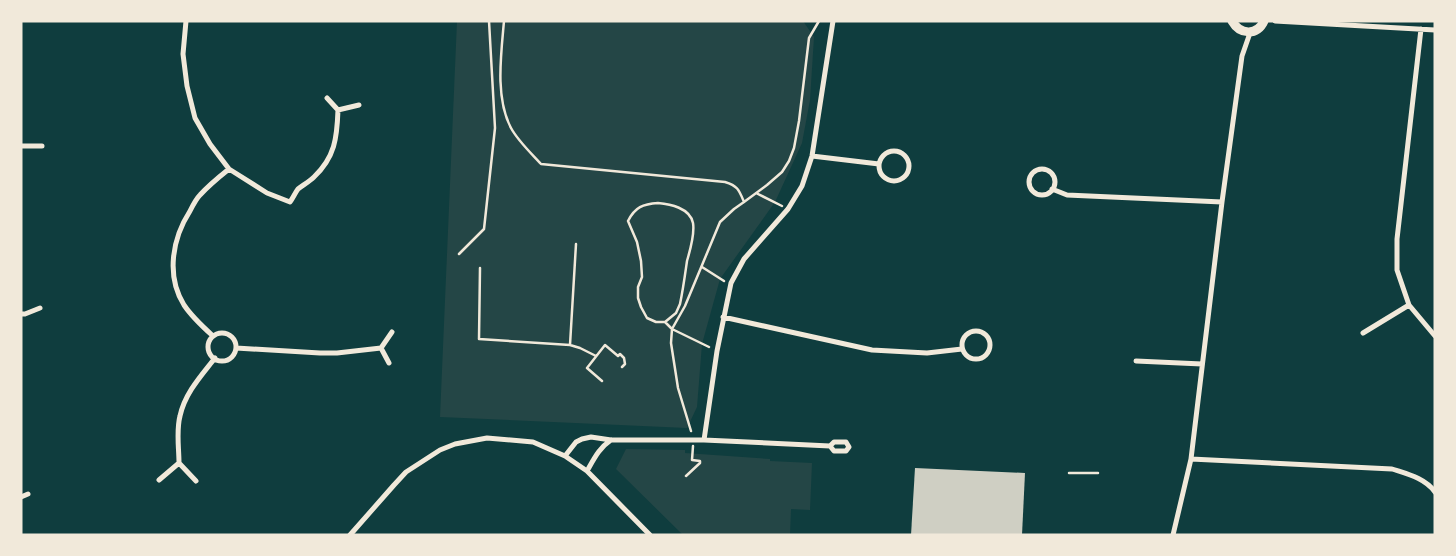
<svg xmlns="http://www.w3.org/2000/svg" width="1456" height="556" font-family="'Titillium Web',sans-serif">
<rect width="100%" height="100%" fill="#0f3d3e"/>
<!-- green -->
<path fill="#244646" d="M457 21H803L814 37 810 100 802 143 775 202 720 279 702 344 697 407 687 428 440 417Z
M626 449 685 450V453L770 459V461L812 463 810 510 791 509 790 535H683L616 469Z"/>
<!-- building -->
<path fill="#cfcfc3" d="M915 468 1025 473 1022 535H911Z"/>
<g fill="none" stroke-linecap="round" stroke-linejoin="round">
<!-- path -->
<path stroke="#f1e9da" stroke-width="2.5" d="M504 21C501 55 495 98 511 128 518 141 531 153 541 164L725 182C738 186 739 190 744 202L767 185 782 172 789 161 794 148 799 121 809 38 819 21
M756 193 782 206
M658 203C670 204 690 208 693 223 695 235 690 250 687 261 685 275 683 290 680 304L676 313 665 322H656L647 318 641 307 638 298V287L642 277 641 261 637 242 628 221C635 207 643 204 658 203Z
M459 254 484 229 495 128 489 21
M702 267 724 281
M480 268 479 339 570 345 576 244
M665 322 672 329 709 347
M570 345 580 348 596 356
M602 381 587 368 605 345 618 356 620 354 624 358 625 364 622 367
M691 431 678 388 671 343 672 329 685 306 720 222 734 209 744 202
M1069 473H1098
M686 476 700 463V461L692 460 693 446"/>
<!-- minor -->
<path stroke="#f1e9da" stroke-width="5" d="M186 21 183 54 187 86 195 118 210 144 229 169 267 193 290 202C293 198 295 193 298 189 303 185 309 182 314 177 335 157 337 138 338 110L327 98
M1275 21 1435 30
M1421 29 1397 239V270L1409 305 1435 336
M338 110 359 105
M21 146H42
M879 166a15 15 0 1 1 30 0a15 15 0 1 1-30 0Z
M812 156 879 164
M1029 182a13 13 0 1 1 26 0a13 13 0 1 1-26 0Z
M1052 189 1067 195 1222 202
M21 314H25L40 308
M723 317 872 350 927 353 962 349
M962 345a14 14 0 1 1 28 0a14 14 0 1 1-28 0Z
M1363 333 1409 305
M208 347a14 14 0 1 1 28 0a14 14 0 1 1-28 0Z
M213 336C203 327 192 317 184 305 166 276 172 239 190 211 193 205 196 199 200 195 209 185 219 177 229 169
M236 348 320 353H337L381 348 392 332
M381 348 389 363
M1136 361 1202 364
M704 440 717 351 731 283 744 259 788 209 802 186 812 156 833 21
M565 456 576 442 582 439 591 437 611 440H704L830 446 834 451H846L849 447 846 442H834L830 446
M1191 459 1392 469C1407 474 1425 478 1435 492
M179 463 196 481
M587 471C594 459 599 448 611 440
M159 480 179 463C179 448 176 431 180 416 185 393 201 376 215 358
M21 497 28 494
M350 535 394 485 406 472 440 450 455 444 487 438 533 442 565 456 587 471 650 535
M1173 535 1191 459 1222 202 1242 56 1250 33"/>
<!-- secondary -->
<path stroke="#f1e9da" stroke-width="9" d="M1232 21C1240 35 1257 36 1264 21"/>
</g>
<!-- border -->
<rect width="1456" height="556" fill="none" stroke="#f1e9da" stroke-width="45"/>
</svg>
